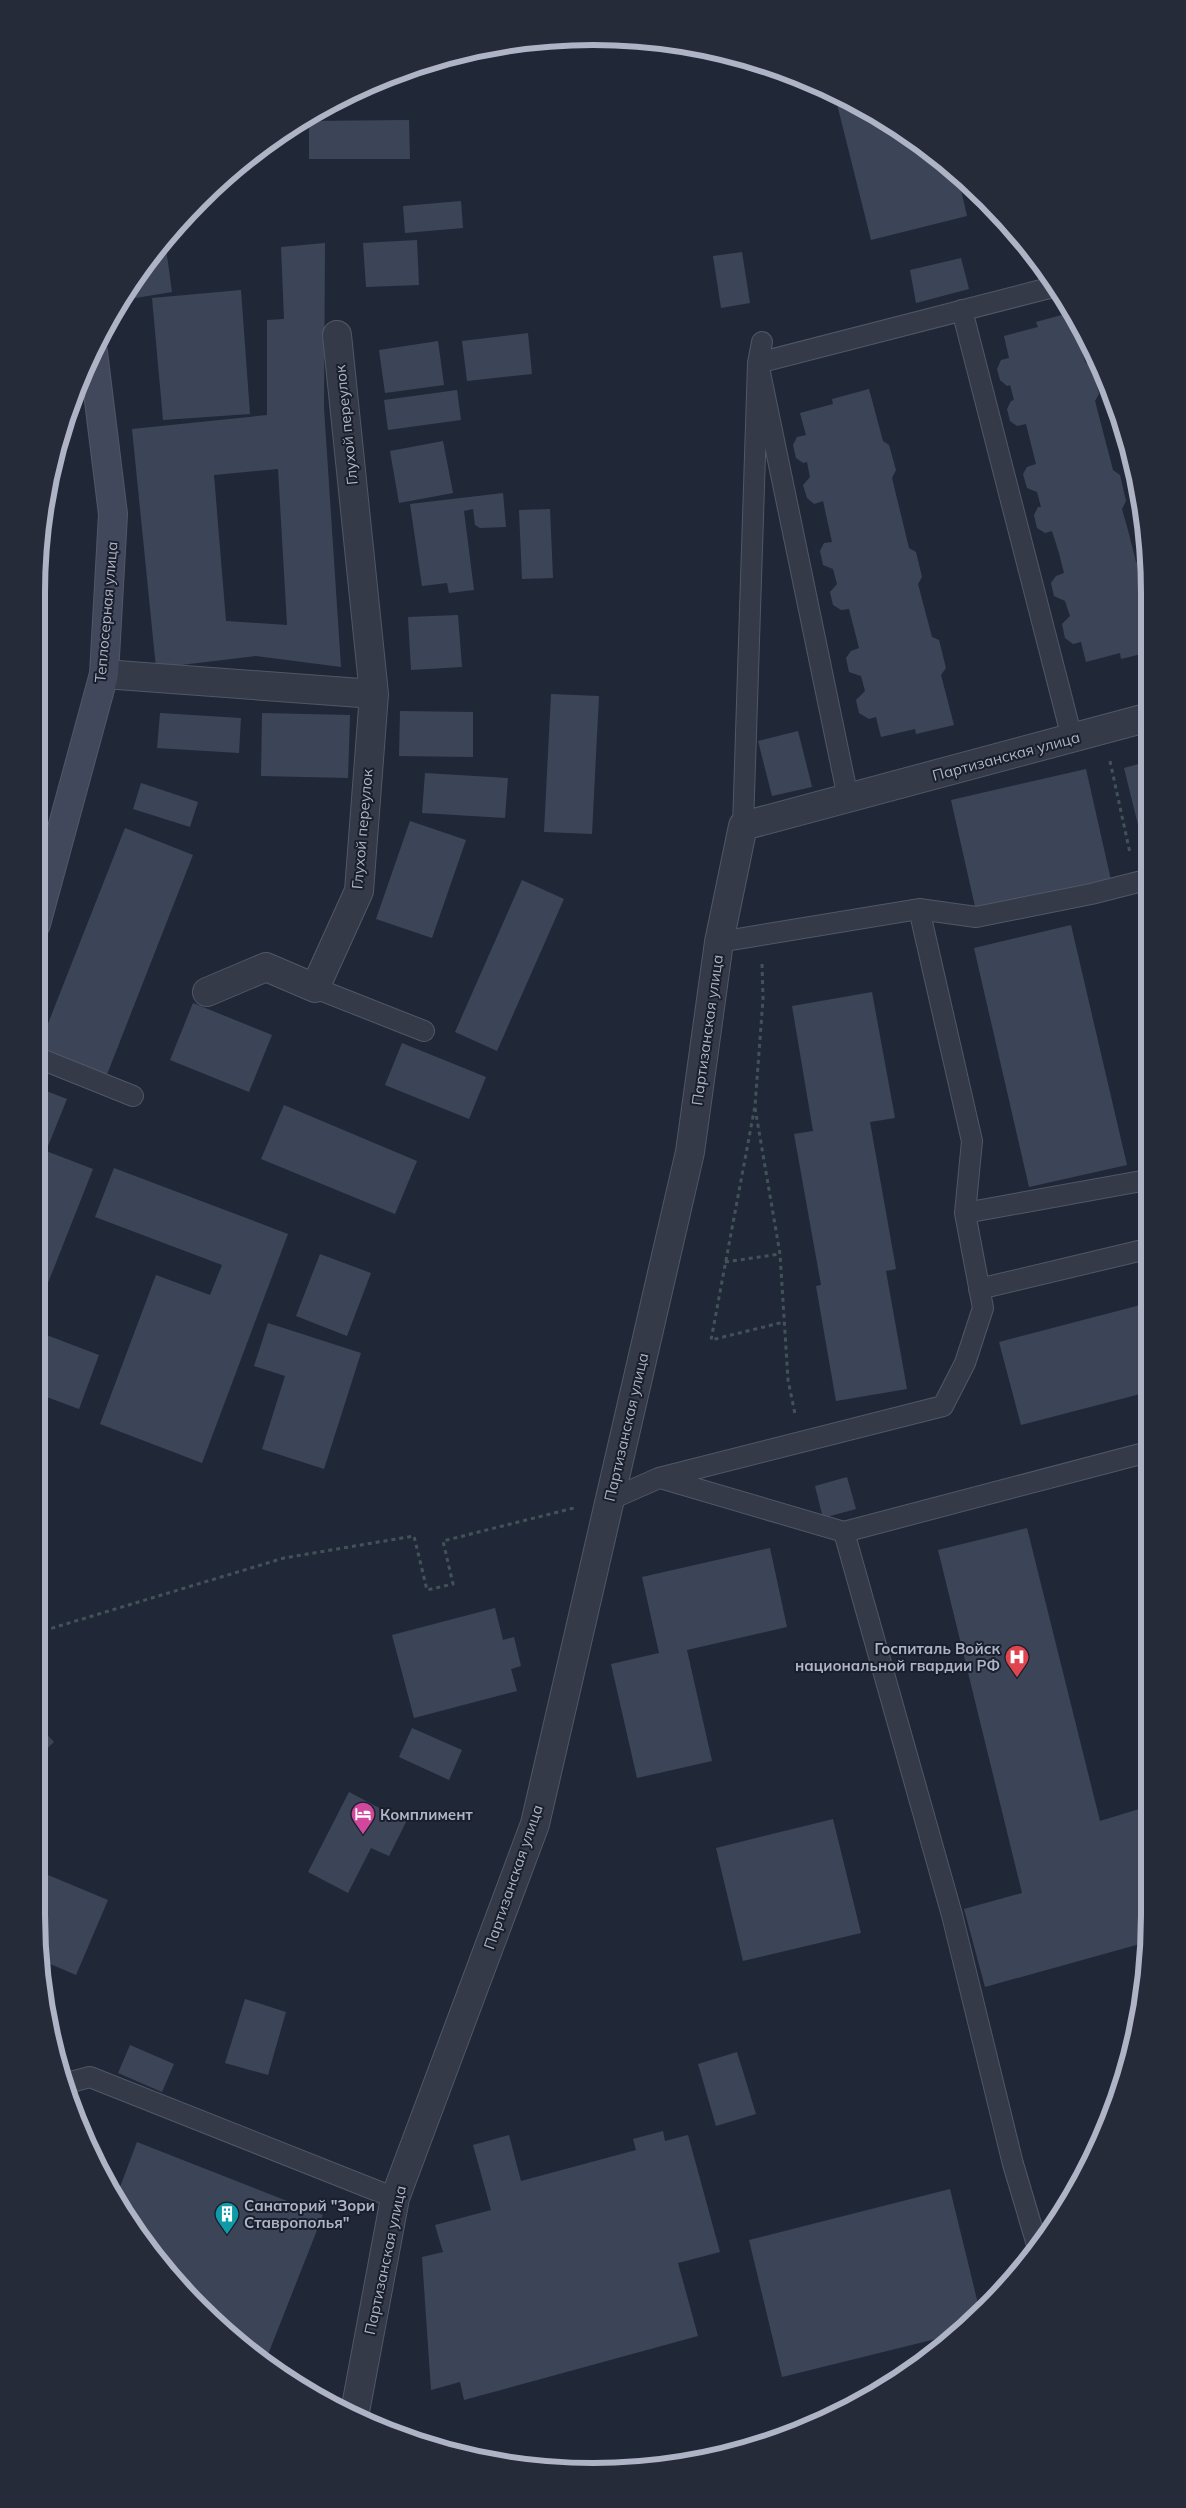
<svg xmlns="http://www.w3.org/2000/svg" width="1186" height="2508" font-family="Mulish,sans-serif">
<rect width="100%" height="100%" fill="#202837"/>
<!-- building -->
<path fill="#3c4558" fill-rule="evenodd" d="M835 96 932 151 958 177 967 216 871 240Z
M409 120 410 159H309V121Z
M461 201 463 228 405 233 403 206Z
M417 240 419 285 366 287 363 243Z
M165 241 172 292 123 300 130 283Z
M325 243 324 408 341 667 256 656 156 668 132 429 267 415V320L284 319 281 247ZM278 469 287 625 226 621 214 475Z
M742 252 750 303 721 308 713 256Z
M961 258 969 289 916 303 910 270Z
M241 290 250 414 163 420 152 298Z
M1069 313 1076 326 1085 362 1092 367 1099 394 1095 401 1113 470 1120 475 1126 501 1122 509 1129 534 1136 562 1144 565 1145 568V653L1121 659 1120 653 1086 662 1081 642 1073 644 1065 638 1062 624 1070 616 1065 601 1054 596 1051 583 1056 576 1064 573 1059 553 1052 531 1045 533 1037 528 1034 515 1038 507H1041L1037 492 1027 488 1023 474 1027 467 1036 464 1026 424 1017 426 1010 421 1007 409 1011 401 1014 400 1010 385 1007 386 1000 380 997 369 1001 360 1009 358 1004 336 1038 327 1036 322Z
M528 333 532 374 467 381 462 341Z
M438 341 444 385 385 393 379 350Z
M869 389 883 441 889 445 896 470 892 478 909 548 916 552 922 577 918 584 932 637 939 640 946 668 941 675 954 725 916 734 915 729 881 737 876 717 869 719 859 713 856 700 865 691 861 676 849 672 846 658 851 651 859 648 849 609 841 610 833 605 830 592 837 584 833 569 823 565 820 551 824 543 832 542 823 501 814 504 807 498 803 485 810 477 807 462 803 463 796 458 793 445 797 437 806 435 800 413 833 404 832 399Z
M457 390 461 420 388 430 384 400Z
M443 441 453 493 399 503 390 451Z
M503 493 506 527 480 528 475 525 473 509 464 511 474 590 449 593 447 583 422 586 410 504Z
M550 509 553 578 522 579 519 510Z
M458 615 462 667 411 670 408 617Z
M551 694 599 696 592 834 544 832Z
M400 711 473 712V757L399 756Z
M160 713 241 718 239 753 157 748Z
M262 713 350 715 348 778 261 776Z
M798 731 812 787 772 796 758 741Z
M1146 762V840L1142 841 1124 768Z
M1086 769 1111 880 976 911 951 800Z
M425 773 508 778 505 818 422 813Z
M141 783 198 802 190 827 133 809Z
M410 821 466 840 432 938 376 919Z
M125 828 193 855 106 1077 38 1049Z
M522 880 564 899 497 1051 455 1032Z
M1071 925 1127 1165 1029 1187 974 948Z
M872 992 895 1118 870 1122 896 1269 886 1271 907 1389 836 1401 816 1286 821 1285 794 1134 813 1131 792 1006Z
M193 1003 272 1035 249 1092 170 1060Z
M402 1043 486 1077 469 1119 385 1085Z
M36 1087 67 1099 46 1151 93 1169 44 1293 36 1290Z
M284 1105 417 1161 395 1214 261 1159Z
M114 1168 288 1234 202 1463 100 1424 156 1275 210 1295 222 1265 95 1217Z
M320 1254 371 1273 347 1336 296 1316Z
M1148 1303V1392L1021 1425 999 1342Z
M268 1323 361 1353 324 1469 262 1449 285 1376 254 1366Z
M36 1331 99 1355 79 1409 36 1393Z
M847 1477 856 1509 823 1518 815 1486Z
M1027 1528 1100 1821 1149 1806 1150 1915 1147 1942 985 1987 964 1909 1022 1893 938 1550Z
M770 1548 787 1627 687 1650 712 1761 637 1778 611 1664 659 1653 642 1577Z
M495 1608 503 1640 514 1637 521 1666 511 1669 517 1691 414 1718 392 1635Z
M36 1723 54 1742 36 1759Z
M412 1728 462 1750 449 1780 399 1757Z
M349 1792 406 1822 389 1856 371 1848 348 1893 308 1872Z
M833 1819 861 1933 743 1961 716 1848Z
M36 1870 108 1900 76 1975 41 1960 36 1915Z
M245 1999 286 2012 268 2075 225 2063Z
M130 2045 174 2064 162 2092 118 2073Z
M737 2052 756 2114 716 2126 698 2064Z
M663 2131 665 2141 688 2135 720 2252 678 2263 698 2336 464 2400 460 2382 431 2390 422 2257 443 2252 435 2225 491 2210 473 2145 509 2135 521 2181 636 2150 633 2139Z
M137 2142 323 2215 265 2362 226 2333 151 2254 111 2193 105 2181 120 2187Z
M950 2189 980 2312 956 2334 782 2377 749 2240Z"/>
<g fill="none" stroke-linecap="round" stroke-linejoin="round">
<defs>
<path id="service" d="M962 310 1072 738
M848 798 758 363 1053 287
M743 826 758 363 762 342
M919 909 976 917 1091 894 1146 880
M315 988 424 1031
M36 1057 133 1096
M965 1213 1147 1180
M979 1289 1147 1249
M660 1478 844 1532 952 1915 1013 2164 1038 2248
M609 1500 659 1478 943 1406 965 1363 983 1308 965 1213 972 1141 919 909 719 942
M844 1532 1148 1452
M63 2084 90 2077 395 2198"/>
<path id="minor" d="M104 674 374 694
M207 992 266 967 315 988 359 891 374 694 337 335
M354 2417 395 2198 535 1824 690 1152 719 942 743 826 1146 718"/>
<path id="secondary" d="M36 924 104 674 113 514 93 352"/>
</defs>
<!-- service casing -->
<use href="#service" stroke="#515766" stroke-width="22"/>
<!-- minor casing -->
<use href="#minor" stroke="#515766" stroke-width="30"/>
<!-- secondary casing -->
<use href="#secondary" stroke="#515766" stroke-width="30"/>
<!-- path -->
<path stroke="#425358" stroke-width="3" stroke-dasharray="4 4" stroke-linecap="butt" d="M1110 761 1130 853
M762 964 763 999 755 1106 711 1340 784 1322
M755 1108 780 1254 788 1380 795 1414
M725 1262 780 1254
M36 1633 284 1558 414 1536 427 1590 453 1584 443 1541 574 1508"/>
<!-- service -->
<use href="#service" stroke="#343a48" stroke-width="20"/>
<!-- minor -->
<use href="#minor" stroke="#343a48" stroke-width="28"/>
<!-- secondary -->
<use href="#secondary" stroke="#42485b" stroke-width="28"/>
<!-- tram -->
<path stroke="#565d6f" stroke-width="1" d="M36 717 45 659V565L42 532"/>
</g>
<!-- icons -->
<defs>
<symbol id="hospital-pin" viewBox="-11 -11 22 30"><path d="M0 17L-7.5 6A9.5 9.5 0 1 1 7.5 6Z" fill="#e0444e" stroke="#191f2c"/><path d="M-5-5h3v3.5h4V-5h3V5h-3V1.5h-4V5h-3Z" fill="#fff"/></symbol>
<symbol id="hotel-pin" viewBox="-11 -11 22 30"><path d="M0 17L-7.5 6A9.5 9.5 0 1 1 7.5 6Z" fill="#d1479c" stroke="#191f2c"/><path d="M-6-4.5h1.5V1H6V5H4.5V3h-9V5H-6ZM-4 0a1.8 1.8 0 1 1 3.6 0ZM.5 0V-2.5h3Q6-2.5 6 0Z" fill="#fff"/></symbol>
<symbol id="building-pin" viewBox="-11 -11 22 30"><path d="M0 17L-7.5 6A9.5 9.5 0 1 1 7.5 6Z" fill="#0f9aa8" stroke="#191f2c"/><path d="M-4-6H4V6H1V3H-1V6H-4ZM-2.5-4.3h1.7v1.8h-1.7ZM.8-4.3h1.7v1.8H.8ZM-2.5-1h1.7V.8h-1.7ZM.8-1h1.7V.8H.8Z" fill="#fff"/></symbol>
</defs>
<g fill-rule="evenodd">
<use href="#hospital-pin" x="1003" y="1643" width="28" height="38"/>
<use href="#hotel-pin" x="349" y="1800" width="28" height="38"/>
<use href="#building-pin" x="213" y="2200" width="28" height="38"/>
</g>
<g text-anchor="middle" dominant-baseline="central" stroke-width="4" stroke-linejoin="round" paint-order="stroke">
<!-- street labels -->
<g font-size="15" fill="#aeb4c5" stroke="#191f2c">
<text transform="translate(346 425) rotate(-96)">Глухой переулок</text>
<text transform="translate(106 612) rotate(-85)">Теплосерная улица</text>
<text transform="translate(1006 756) rotate(-15)">Партизанская улица</text>
<text transform="translate(362 829) rotate(-85)">Глухой переулок</text>
<text transform="translate(707 1030) rotate(-82)">Партизанская улица</text>
<text transform="translate(626 1427) rotate(-77)">Партизанская улица</text>
<text transform="translate(513 1877) rotate(-71)">Партизанская улица</text>
<text transform="translate(385 2260) rotate(-78)">Партизанская улица</text>
</g>
<!-- poi labels -->
<g font-size="15" font-weight="bold" fill="#aeb4c5" stroke="#191f2c" text-anchor="start">
<text x="1000" y="1648" text-anchor="end">Госпиталь Войск<tspan x="1000" dy="17">национальной гвардии РФ</tspan></text>
<text x="380" y="1814">Комплимент</text>
<text x="244" y="2205">Санаторий "Зори<tspan x="244" dy="17">Ставрополья"</tspan></text>
</g>
</g>
<!-- crop -->
<path d="M0 0H1186V2508H0ZM593 45H593A548 548 0 0 1 1141 593V1915A548 548 0 0 1 593 2463H593A548 548 0 0 1 45 1915V593A548 548 0 0 1 593 45Z" fill="#252b38" fill-rule="evenodd"/>
<path fill="none" stroke="#aeb4c5" stroke-width="6" d="M593 45H593A548 548 0 0 1 1141 593V1915A548 548 0 0 1 593 2463H593A548 548 0 0 1 45 1915V593A548 548 0 0 1 593 45Z"/>
</svg>
